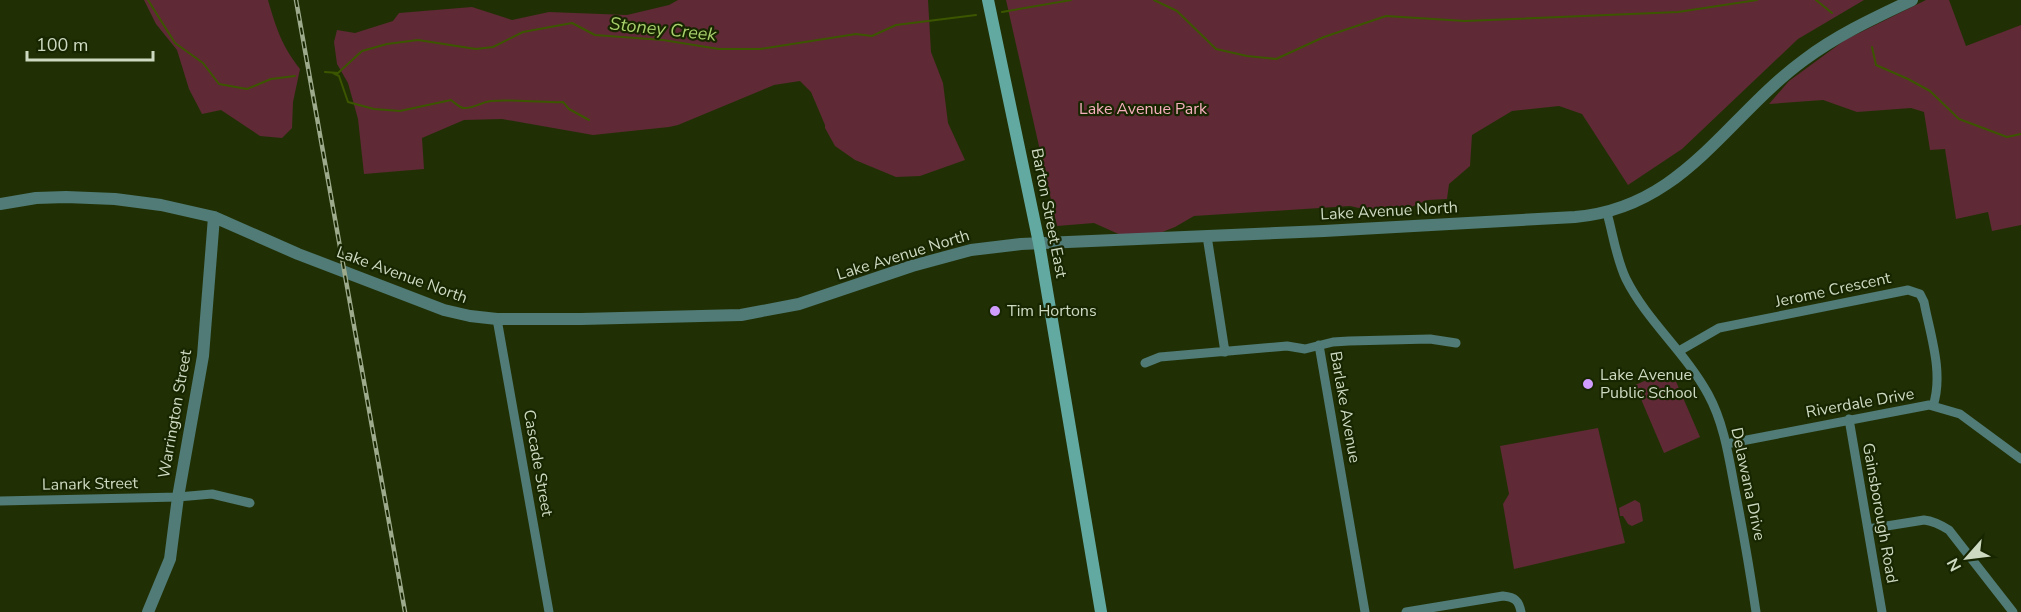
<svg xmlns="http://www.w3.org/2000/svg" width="2021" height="612" font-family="'Nunito Sans',sans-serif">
<rect width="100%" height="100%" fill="#213004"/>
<!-- green -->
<path fill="#5f2936" d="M144 0H268C276 28 282 46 300 69L293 102 292 128 282 138 260 136 221 110 202 114 189 89 177 50 156 24Z
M678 0H928L931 52 943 83 948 123 965 160 920 176 896 177 855 160 835 146 825 128V125L811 92 800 81 774 85 678 125 669 127 593 135 502 119 464 120 422 138 424 169 364 174 358 119 348 83 337 64 334 42 337 30 355 33 393 21 399 13 472 7 512 20 549 12 627 15 669 5Z
M1006 0H1864L1798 39 1682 149 1628 185 1582 114 1559 106 1512 111 1472 135 1470 166 1449 184 1447 199 1428 200 1399 212 1372 211 1350 206 1194 216 1175 227 1150 237 1123 236 1094 223 1057 226Z
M1926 0H1949L1966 46 2021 25V225L1992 231 1988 212 1956 219 1945 149 1930 150 1924 112 1911 108 1857 112 1823 100 1769 104 1789 81 1845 40Z
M1671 370 1700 437 1664 453 1635 385Z
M1598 428 1625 543 1514 569 1503 504 1509 494 1500 446Z
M1635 500 1640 503 1643 521 1632 526 1628 524 1623 516H1620L1619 508Z"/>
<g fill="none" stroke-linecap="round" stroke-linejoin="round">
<!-- stream -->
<path stroke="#3c5600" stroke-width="2" d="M148 0 175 43 203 63 219 84 247 89 271 79 295 76
M1154 0 1177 11 1216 49 1247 56 1276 59 1324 37 1386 16 1465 21 1678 12 1757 0
M1816 0 1832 13
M1002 12 1071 0
M1872 47 1876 65 1908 79 1930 91 1959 119 2007 137 2021 134
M325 72 338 73 362 51 387 44 418 40 476 49 493 47 523 32 572 23 595 35 663 40 719 49H760L856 34 872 36 896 25 976 15
M333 73 339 76 348 102 374 109 400 111 451 100C455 103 459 107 463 108 473 109 481 102 491 101 515 99 539 103 563 102L569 109 589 120"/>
<!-- minor -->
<path stroke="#507b77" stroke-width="9" d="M1607 213C1613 234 1616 258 1626 279 1647 321 1685 352 1708 394 1724 423 1729 458 1735 490 1743 531 1750 571 1756 612
M1207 236 1225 352
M497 319 549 612
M1319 345 1365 612
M1679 351 1719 328 1908 290 1920 294 1924 302C1930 334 1944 373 1933 406
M1145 363 1160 357 1287 346 1305 349 1333 342 1349 341 1430 339 1456 343
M1849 419 1882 612
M1726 444 1929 405 1960 414 2021 459
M0 501 178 497 212 494 250 503
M1868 529 1924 520C1934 521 1941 525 1949 530L2013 612
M1406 612 1503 596C1515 597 1519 601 1521 612"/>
<!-- tertiary -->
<path stroke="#507b77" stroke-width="12" d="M0 204 36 198 66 197 115 199 161 205 214 217 298 254 444 310 470 316 497 319H581L741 315 799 304 912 266 971 250 1021 244 1324 231 1575 217C1683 208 1725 118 1804 60 1837 35 1874 18 1912 0
M148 612 170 559 178 497 203 356 214 217"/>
<!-- secondary -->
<path stroke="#62a9a2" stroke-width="12" d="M988 0 1039 243 1101 612"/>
<defs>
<path id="rail" d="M296 0 405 612"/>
</defs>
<!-- rail casing -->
<use href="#rail" stroke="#9eaa8c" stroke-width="4.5"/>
<!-- rail -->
<use href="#rail" stroke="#182600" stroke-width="2" stroke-dasharray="7" stroke-linecap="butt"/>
</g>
<!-- markers -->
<g fill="#d09dff" stroke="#182600" stroke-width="2">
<circle cx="995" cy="311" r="6"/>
<circle cx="1588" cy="384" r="6"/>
</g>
<g text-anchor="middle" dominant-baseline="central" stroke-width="4.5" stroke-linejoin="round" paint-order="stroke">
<!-- park labels -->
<g font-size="16" fill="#f6b0bd" stroke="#182600">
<text x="1143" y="109">Lake Avenue Park</text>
</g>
<!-- street labels -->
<g font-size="16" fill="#ced9c1" stroke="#182600">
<text transform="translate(1389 211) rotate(-3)">Lake Avenue North</text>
<text transform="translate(1049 213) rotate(79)">Barton Street East</text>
<text transform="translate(903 255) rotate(-17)">Lake Avenue North</text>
<text transform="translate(402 275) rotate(20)">Lake Avenue North</text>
<text transform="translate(1833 290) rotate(-12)">Jerome Crescent</text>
<text transform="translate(1860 403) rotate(-10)">Riverdale Drive</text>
<text transform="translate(1345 407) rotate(80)">Barlake Avenue</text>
<text transform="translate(175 414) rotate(-80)">Warrington Street</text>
<text transform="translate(538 463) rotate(80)">Cascade Street</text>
<text transform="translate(90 484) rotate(-1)">Lanark Street</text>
<text transform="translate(1748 484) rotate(78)">Delawana Drive</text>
<text transform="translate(1880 513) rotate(80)">Gainsborough Road</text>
</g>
<!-- poi labels -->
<g font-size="16" fill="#ced9c1" stroke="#182600" text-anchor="start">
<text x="1007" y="311">Tim Hortons</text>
<text x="1600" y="375">Lake Avenue<tspan x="1600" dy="18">Public School</tspan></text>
</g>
<!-- water labels -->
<g font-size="18" font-style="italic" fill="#a8d06b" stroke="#182600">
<text transform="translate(663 29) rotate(6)">Stoney Creek</text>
</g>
</g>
<!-- north arrow -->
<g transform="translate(1967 558) rotate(242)" stroke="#182600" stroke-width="4.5" paint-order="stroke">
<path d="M0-4.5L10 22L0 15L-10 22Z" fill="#ced9c1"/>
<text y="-9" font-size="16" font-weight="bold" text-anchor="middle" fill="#ced9c1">N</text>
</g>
<!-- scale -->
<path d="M27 51v9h126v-9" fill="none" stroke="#ced9c1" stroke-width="3"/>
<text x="36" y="51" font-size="18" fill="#ced9c1" stroke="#182600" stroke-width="4.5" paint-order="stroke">100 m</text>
</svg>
